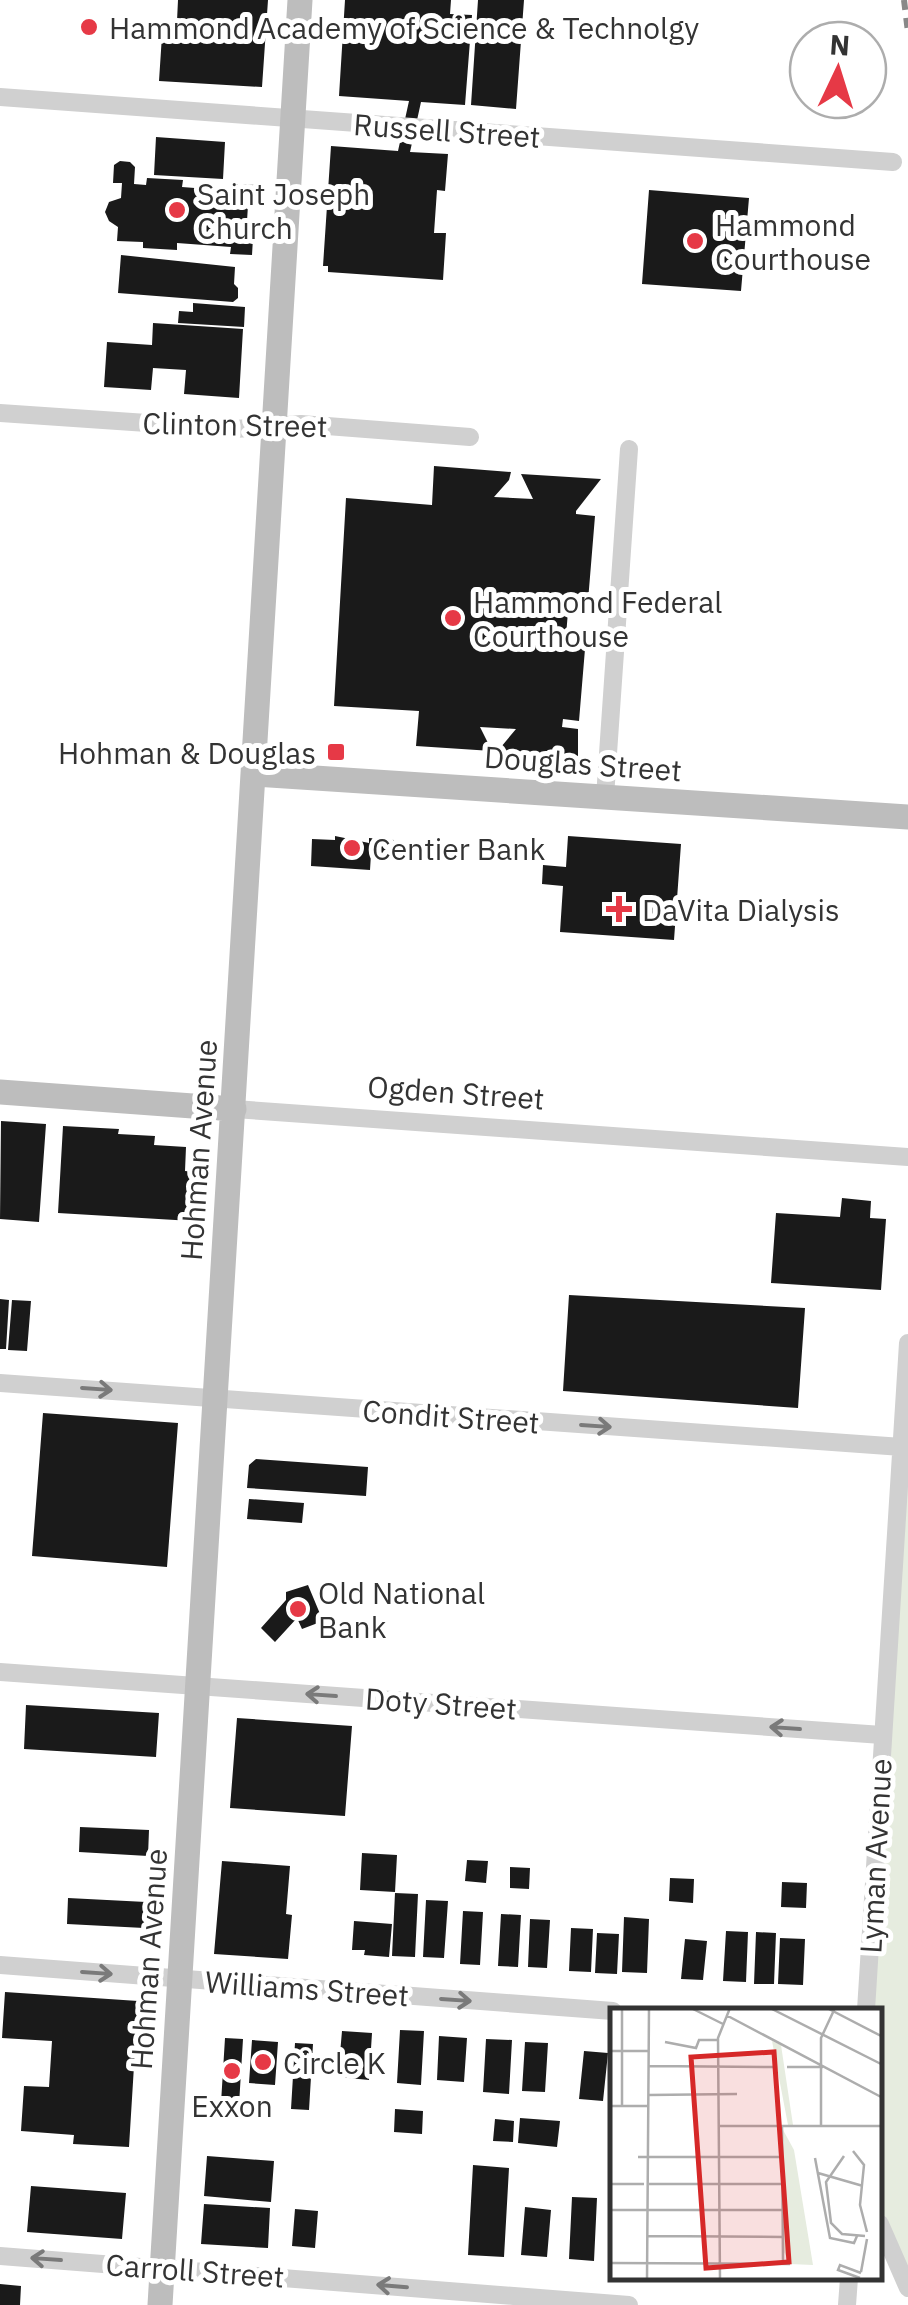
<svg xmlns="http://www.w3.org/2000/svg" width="908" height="2305" font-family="'IBM Plex Sans',sans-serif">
<rect width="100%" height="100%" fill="#fff"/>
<!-- green -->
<path fill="#e6ecdf" d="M908 1361V2288L881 2224 880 2010H868Z"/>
<!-- building -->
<path fill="#1a1a1a" d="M178 0H268L262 87 159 81 163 20 177 21Z
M345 0H451L450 14 472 15 465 105 421 102 410 152 448 154 445 191 437 190 434 233H446L443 280 328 272V266H323L331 146 398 151 409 101 339 96Z
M478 0H524L516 109 471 105Z
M156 137 225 142 223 179 154 175Z
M120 161 130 162 135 167 134 184 146 185 147 178 183 180 182 187 233 191 234 184 257 185 256 205H248L246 237 253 238 252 255 230 254 231 247 177 243V250L143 248V242L117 241 118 227 109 221 105 212 109 202 121 198 122 183H113L114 165Z
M649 190 749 198 741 291 642 284Z
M121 255 235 267 234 284 238 288V298L233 302 118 293Z
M193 303 245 307 244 327 178 323 179 311 193 312Z
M153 323 243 329 239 398 184 394 186 370 153 368 151 390 104 387 107 342 152 345Z
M434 466 511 472 509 480 494 497 533 499 521 474 601 479 576 511V514L595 516 588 601 569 599 566 636 586 637 579 721 563 719 562 727 578 729V758L501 753V747L516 729 480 727 492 751 416 746 419 711 334 706 346 498 432 505Z
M335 836 369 843V838L394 840 393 855 371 854 370 870 311 866 312 839 335 840Z
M568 836 681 844 674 940 560 932 563 886 542 884 543 865 566 867Z
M1 1121 46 1124 39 1222 0 1219Z
M63 1126 119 1129 118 1134 155 1136 154 1145 186 1147 185 1171 195 1172 192 1221 58 1213Z
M842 1198 871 1201 870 1218 886 1219 881 1290 771 1283 776 1213 840 1217Z
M569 1295 805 1308 798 1408 563 1391Z
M0 1299 9 1300 6 1349H0Z
M12 1300 31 1301 27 1351 8 1350Z
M43 1413 178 1423 167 1567 32 1556Z
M256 1459 368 1467 366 1496 247 1488 249 1465Z
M249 1499 304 1503 302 1523 247 1519Z
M308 1585 323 1621 302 1629 297 1618 275 1642 261 1628 286 1600V1592Z
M26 1705 159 1713 156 1757 24 1749Z
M237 1718 352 1726 345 1816 230 1808Z
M80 1827 149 1830 148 1856 79 1852Z
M362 1853 397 1855 395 1892 360 1890Z
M467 1860 488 1861 486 1883 465 1881Z
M222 1861 290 1866 286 1914 292 1915 288 1959 214 1954Z
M510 1867 530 1868 529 1889 510 1888Z
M670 1878 694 1879 693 1903 669 1901Z
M782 1882 807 1883 806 1908 781 1907Z
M395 1893 418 1894 415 1957 392 1956Z
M68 1898 146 1902 144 1928 67 1924Z
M426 1900 448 1901 444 1958 423 1957Z
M463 1911 483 1912 480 1965 460 1964Z
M501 1914 521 1915 518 1967 498 1966Z
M624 1917 649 1919 647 1973 622 1972Z
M530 1919 550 1920 547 1968 528 1967Z
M354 1921 392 1924 389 1957 364 1955 365 1950H352Z
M571 1928 593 1929 591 1972 569 1971Z
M726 1931 748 1932 746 1982 723 1981Z
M756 1932 776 1933 774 1984H754Z
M597 1933 619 1934 617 1974 595 1973Z
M780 1938 805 1939 803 1985 778 1984Z
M685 1939 707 1941 703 1980 681 1979Z
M5 1992 138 2001 129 2147 73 2144 74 2135 21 2131 24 2086 49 2087 52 2041 2 2038Z
M400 2030 424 2031 421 2085 397 2083Z
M342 2031 372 2033 369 2080 338 2077Z
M439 2036 467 2038 464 2082 437 2080Z
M225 2038 243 2039 239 2105 221 2103Z
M486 2039 512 2040 509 2094 483 2092Z
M252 2040 278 2042 275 2085 249 2083Z
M525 2042 548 2043 545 2092 522 2091Z
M295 2043 313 2044 309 2110 291 2109Z
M584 2051 608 2053 603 2101 579 2099Z
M395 2109 423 2111 422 2134 394 2132Z
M520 2118 560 2121 557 2147 518 2143Z
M495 2119 514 2121 513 2142 493 2141Z
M207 2156 274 2161 271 2202 204 2196Z
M473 2165 509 2168 504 2257 468 2255Z
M31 2186 126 2193 122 2239 27 2232Z
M572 2197 597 2198 594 2261 569 2259Z
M204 2204 270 2208 268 2248 201 2244Z
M525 2207 551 2210 547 2257 521 2255Z
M295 2209 318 2211 315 2248 292 2246Z
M0 2284 21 2286 20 2305H0Z"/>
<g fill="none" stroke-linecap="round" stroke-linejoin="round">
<!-- street -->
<path stroke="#d0d0d0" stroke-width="18" d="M0 97 893 162
M0 413 235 429 301 424 470 437
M605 797 629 449
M234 1109 908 1157
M0 1383 902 1447
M0 1672 882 1735
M0 1965 613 2011
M866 2010 908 1343
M880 2224 908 2288
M0 2256 629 2305
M847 2305 849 2278"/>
<!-- secondary -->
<path stroke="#bdbdbd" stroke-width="25" d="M254 774 908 817
M0 1092 234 1109
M160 2305 300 0"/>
<!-- rail -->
<path stroke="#888" stroke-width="6" stroke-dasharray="10 8" stroke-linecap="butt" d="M904 0 908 32"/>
</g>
<!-- one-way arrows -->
<defs><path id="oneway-shaft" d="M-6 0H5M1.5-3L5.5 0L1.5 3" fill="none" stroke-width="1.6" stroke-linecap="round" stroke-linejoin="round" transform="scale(2.5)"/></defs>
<g stroke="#7a7a7a">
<use href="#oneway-shaft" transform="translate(97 1389) rotate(4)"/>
<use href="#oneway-shaft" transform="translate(596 1426) rotate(4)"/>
<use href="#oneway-shaft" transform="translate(321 1695) rotate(-176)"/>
<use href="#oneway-shaft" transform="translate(785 1728) rotate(-176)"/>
<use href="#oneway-shaft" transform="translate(97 1973) rotate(4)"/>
<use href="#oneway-shaft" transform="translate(456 2000) rotate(4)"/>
<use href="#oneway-shaft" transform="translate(46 2259) rotate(-176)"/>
<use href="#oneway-shaft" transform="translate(392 2286) rotate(-175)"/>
</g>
<!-- markers -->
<g fill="#e63946" stroke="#fff" stroke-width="4">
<circle cx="89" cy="27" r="10"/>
<circle cx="177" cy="210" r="10"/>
<circle cx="695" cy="241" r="10"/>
<circle cx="453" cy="618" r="10"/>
<rect x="326" y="742" width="20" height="20" rx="5"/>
<circle cx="352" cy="848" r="10"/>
<path d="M614 894h10v10h10v10h-10v10h-10v-10h-10v-10h10z"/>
<circle cx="298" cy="1609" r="10"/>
<circle cx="263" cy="2062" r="10"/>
<circle cx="232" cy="2071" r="10"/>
</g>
<g text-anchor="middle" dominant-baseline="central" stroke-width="10" stroke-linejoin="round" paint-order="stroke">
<!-- poi labels -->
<g font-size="30" fill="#333" stroke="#fff" text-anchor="start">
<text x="109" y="27">Hammond Academy of Science &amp; Technolgy</text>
<text x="197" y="193">Saint Joseph<tspan x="197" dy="34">Church</tspan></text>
<text x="715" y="224">Hammond<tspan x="715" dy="34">Courthouse</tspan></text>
<text x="473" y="601">Hammond Federal<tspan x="473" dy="34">Courthouse</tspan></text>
<text x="316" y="752" text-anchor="end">Hohman &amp; Douglas</text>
<text x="372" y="848">Centier Bank</text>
<text x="642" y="909">DaVita Dialysis</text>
<text x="318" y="1592">Old National<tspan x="318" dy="34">Bank</tspan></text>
<text x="283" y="2062">Circle K</text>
<text x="232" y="2105" text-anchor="middle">Exxon</text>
</g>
<!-- street labels -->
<g font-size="30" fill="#333" stroke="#fff">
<text transform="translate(447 130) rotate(4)">Russell Street</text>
<text transform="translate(235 424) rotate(1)">Clinton Street</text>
<text transform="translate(583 763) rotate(4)">Douglas Street</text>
<text transform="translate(456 1092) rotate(4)">Ogden Street</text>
<text transform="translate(198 1150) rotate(-86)">Hohman Avenue</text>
<text transform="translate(451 1416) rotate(4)">Condit Street</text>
<text transform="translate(441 1703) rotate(4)">Doty Street</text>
<text transform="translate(875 1856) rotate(-87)">Lyman Avenue</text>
<text transform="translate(148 1959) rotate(-86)">Hohman Avenue</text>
<text transform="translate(307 1988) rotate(4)">Williams Street</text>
<text transform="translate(195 2270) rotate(4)">Carroll Street</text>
</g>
</g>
<!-- overview -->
<g transform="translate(610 2008)">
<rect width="272" height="272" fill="#fff"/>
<path d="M162 33 171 37 183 117H178ZM172 120 184 142 203 257 180 256 173 242Z" fill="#e6ecdf"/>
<path fill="none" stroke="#adadad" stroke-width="2.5" d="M81 0 113 16M160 0 273 57M217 0 273 29M116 7 273 90M55 34 86 40 89 32H108M0 43H39M39 58 164 59M177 59H213M39 87 127 86M0 98H39M12 98V0M109 118H273M172 118 173 255M211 118V30L225 0M243 143 254 157 250 197 257 224M234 148 216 174 221 215 232 226 255 228M28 149H172M205 150 220 230 244 235 247 228M208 165 253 178M0 176H34M39 176H173M0 202H173M38 228 173 229M0 255 180 256M251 264 257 231M250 270 228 262 230 257 251 265M37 272 39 0M110 272 108 30 120 0"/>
<path fill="#d62828" fill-opacity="0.15" stroke="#d62828" stroke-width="5" d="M164 44 179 254 96 260 81 49Z"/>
<rect width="272" height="272" fill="none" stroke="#333" stroke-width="5"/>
</g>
<!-- north arrow -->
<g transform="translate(838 70) rotate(4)"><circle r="48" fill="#ffffff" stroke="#adadad" stroke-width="2.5"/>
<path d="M0-8L18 38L0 25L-18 38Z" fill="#e63946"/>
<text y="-15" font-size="28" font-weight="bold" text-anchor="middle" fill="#333333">N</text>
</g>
</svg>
